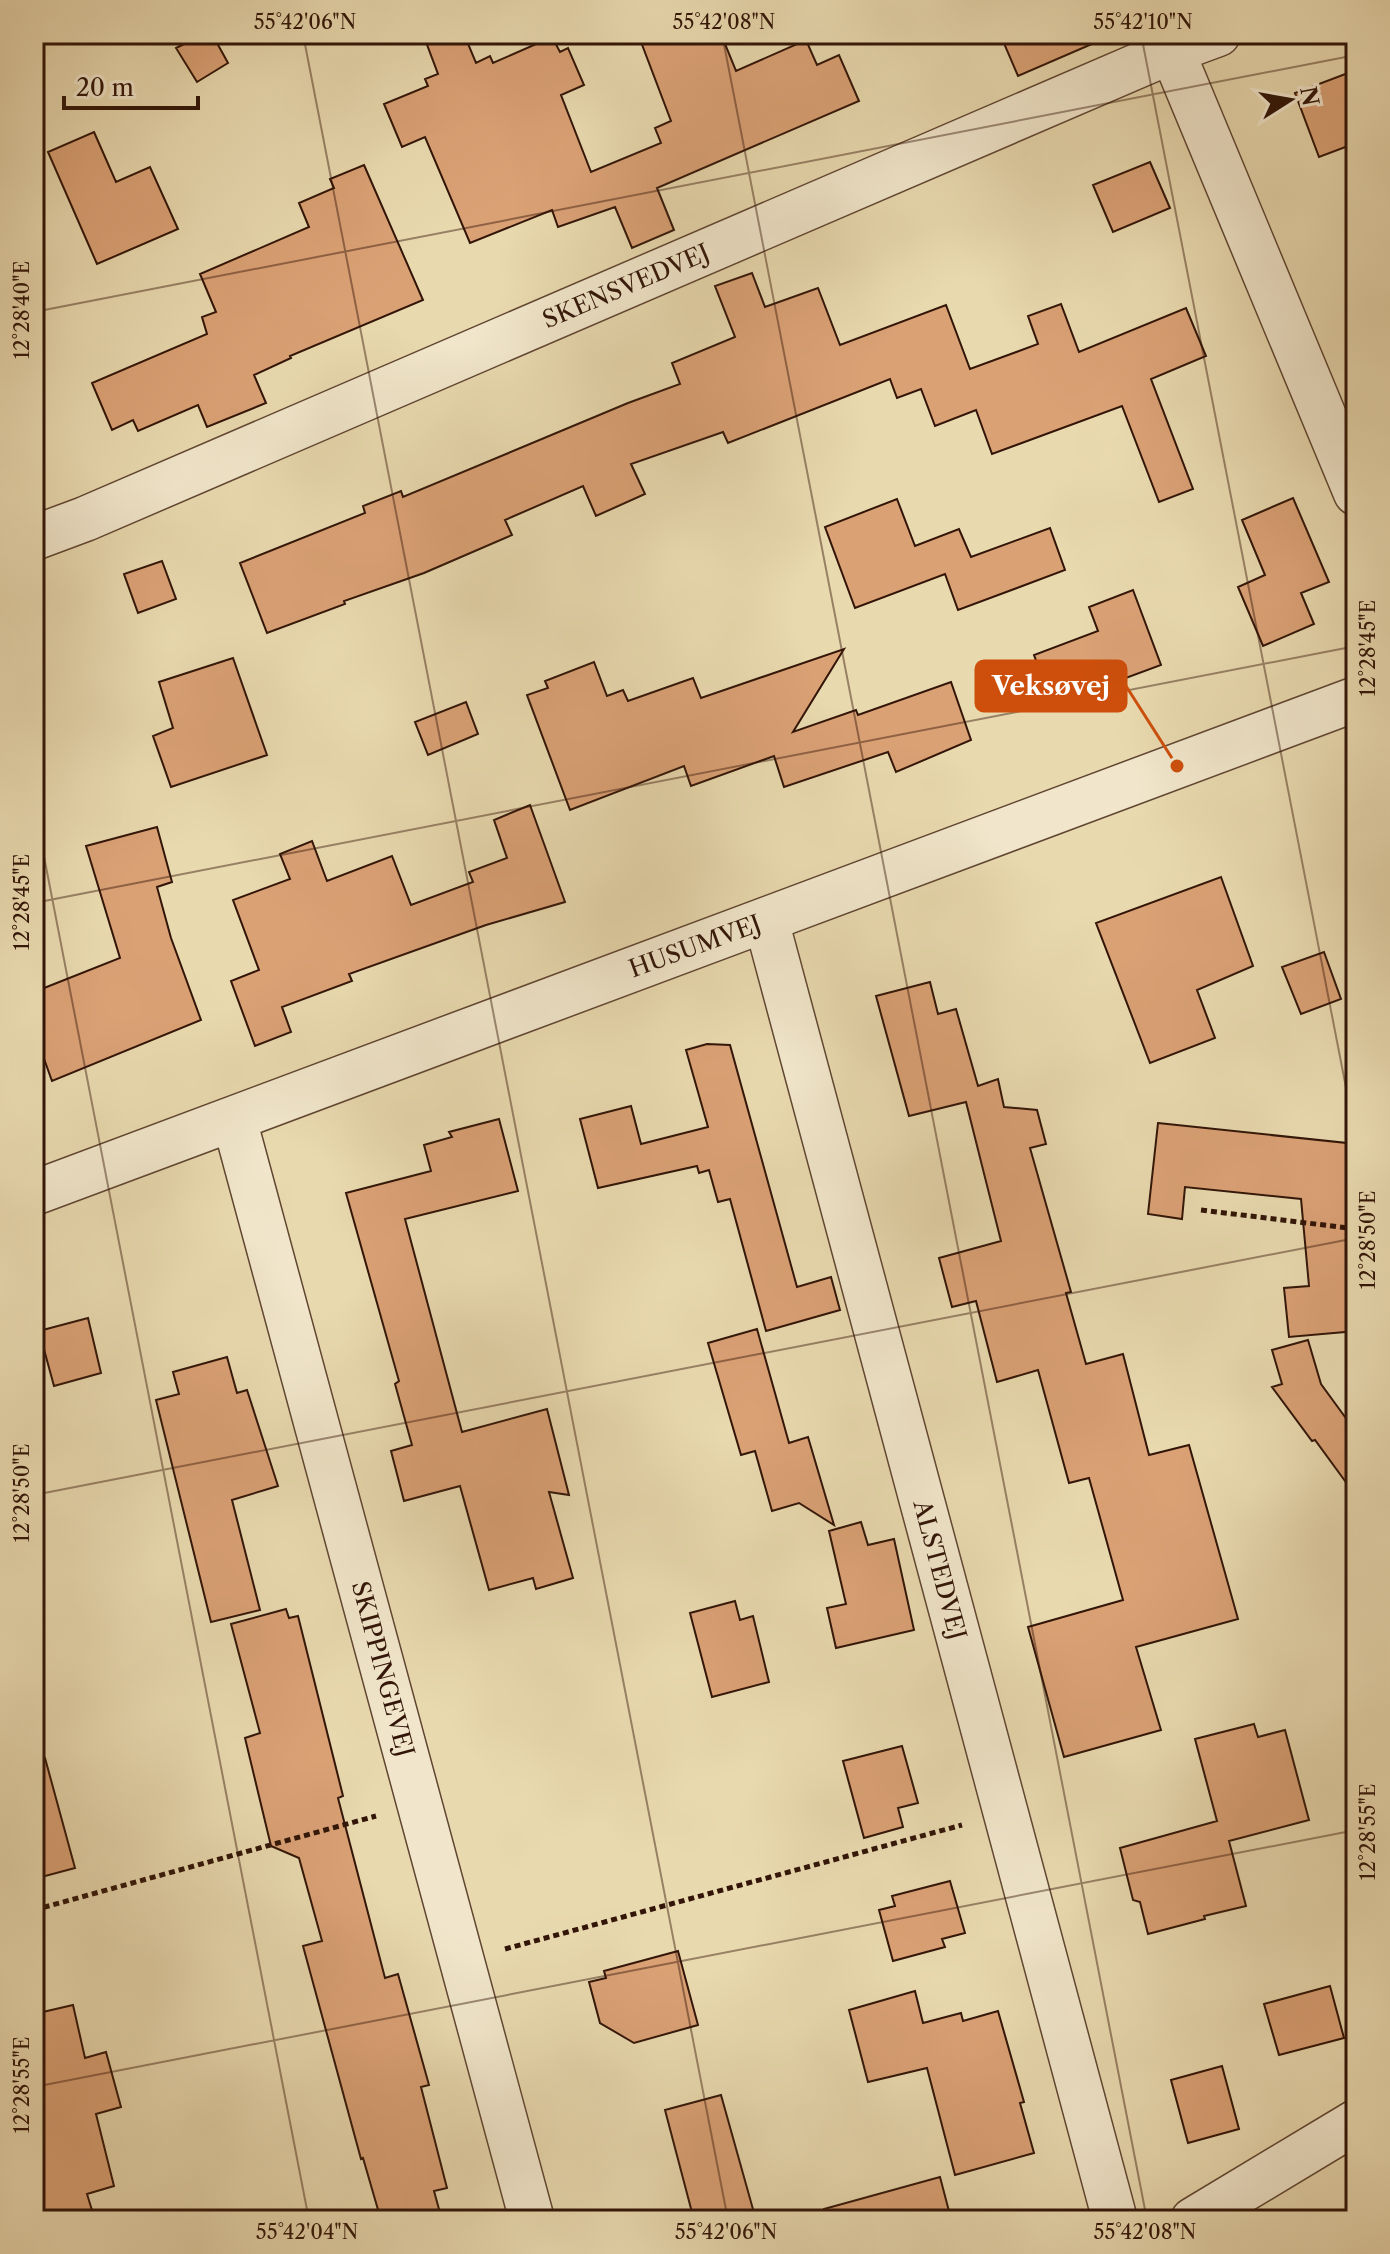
<svg xmlns="http://www.w3.org/2000/svg" width="1390" height="2254" font-family="'Libre Caslon Text',serif">
<rect width="100%" height="100%" fill="#e9d9af"/>
<filter id="stains"><feTurbulence type="fractalNoise" baseFrequency=".0025" numOctaves="4"/><feColorMatrix values="0 0 0 0 .2 0 0 0 0 .09 0 0 0 0 .02 0 0 0 .5 -.17"/></filter>
<radialGradient id="worn" r=".72"><stop offset=".6" stop-color="#630" stop-opacity="0"/><stop offset="1" stop-color="#630" stop-opacity=".3"/></radialGradient>
<!-- building -->
<path fill="#daa175" stroke="#321508" stroke-width="2" d="M205 34H212L228 63 197 82 176 48Z
M446 34H464L476 63 490 56 493 63 552 37 560 52 568 48 584 85 561 95 591 172 661 143 655 128 671 121 638 34H721L736 71 806 40 817 65 839 55 859 101 657 188 674 230 632 248 615 207 558 227 552 210 470 243 425 137 402 147 384 104 428 86 425 79 438 74 426 42Z
M1000 34H1115L1018 76Z
M1356 70V143L1319 157 1295 93Z
M94 132 116 182 150 167 178 229 97 264 48 152Z
M1150 162 1170 208 1113 232 1093 185Z
M364 165 423 300 290 356 291 358 254 375 266 403 207 427 198 405 138 431 133 420 112 430 92 383 207 334 202 317 216 312 200 274 309 227 299 203 334 188 330 179Z
M752 273 765 307 818 288 840 345 946 305 970 369 1038 344 1028 316 1061 304 1079 352 1186 308 1206 356 1151 379 1193 489 1159 502 1122 406 992 454 976 410 935 426 921 389 897 398 890 379 728 443 723 432 631 464 645 494 596 516 583 486 505 520 512 535 424 573 344 601 345 604 267 633 240 563 365 513 363 506 401 491 403 497 628 403 680 384 672 363 735 337 715 286Z
M1293 498 1329 582 1301 593 1314 624 1263 646 1238 587 1265 575 1242 520Z
M897 499 915 546 959 529 971 557 1050 528 1065 570 958 610 945 574 855 608 825 527Z
M162 561 176 599 138 613 124 574Z
M1133 590 1161 665 1053 705 1034 655 1098 631 1089 607Z
M844 649 793 732 856 710 858 715 951 682 971 740 896 772 888 752 784 787 774 756 691 786 684 766 570 810 527 695 548 688 545 681 594 662 607 696 623 690 628 701 693 678 701 698Z
M233 658 267 755 171 787 153 736 173 728 159 682Z
M466 702 478 734 428 755 415 722Z
M530 805 565 902 486 925 349 974 352 981 282 1007 291 1032 255 1046 231 981 259 970 233 900 290 879 280 854 312 841 327 881 392 856 411 905 473 882 469 872 507 858 494 820Z
M157 827 172 882 157 887 171 938 201 1020 52 1081 43 1056 34 1059V992L120 958 86 846Z
M1221 877 1253 966 1197 990 1215 1038 1150 1063 1096 923Z
M1324 952 1341 999 1301 1014 1282 967Z
M930 982 938 1014 956 1009 978 1086 998 1079 1004 1107 1037 1110 1046 1144 1030 1148 1071 1292 1066 1293 1086 1364 1123 1354 1149 1455 1189 1445 1238 1619 1136 1647 1161 1730 1064 1757 1028 1627 1123 1600 1089 1478 1069 1483 1038 1370 997 1382 976 1301 952 1307 939 1258 1001 1241 966 1102 909 1116 876 996Z
M707 1044 730 1045 797 1287 831 1277 840 1310 766 1331 730 1199 718 1202 709 1170 699 1173 697 1166 598 1188 580 1119 631 1106 641 1144 708 1127 686 1050Z
M499 1119 518 1191 405 1219 462 1432 547 1409 569 1495 549 1492 573 1578 536 1589 533 1578 489 1590 460 1486 404 1501 391 1451 412 1445 395 1384 399 1381 346 1193 431 1171 424 1145 452 1137 449 1132Z
M1158 1123 1356 1144V1331L1289 1337 1284 1288 1309 1286 1301 1199 1185 1187 1182 1219 1148 1214Z
M88 1318 101 1373 54 1386 39 1331Z
M757 1329 789 1443 808 1437 834 1525 799 1503 772 1511 755 1451 741 1455 708 1343Z
M1308 1340 1321 1384 1356 1432V1496L1315 1440 1312 1441 1272 1387 1282 1384 1272 1350Z
M227 1357 237 1393 247 1390 278 1486 232 1500 260 1610 211 1622 156 1400 179 1394 173 1372Z
M861 1522 868 1545 894 1539 914 1630 836 1648 827 1608 846 1604 829 1531Z
M735 1601 740 1620 753 1616 769 1682 712 1697 690 1613Z
M286 1609 289 1618 298 1616 343 1796 338 1798 385 1978 398 1974 429 2085 421 2087 447 2188 434 2191 442 2220H381L363 2158 361 2159 303 1946 322 1941 299 1858 271 1846 245 1738 260 1733 231 1624Z
M1254 1724 1258 1737 1285 1730 1309 1820 1229 1841 1246 1906 1204 1916 1205 1919 1148 1934 1140 1902 1133 1900 1120 1848 1217 1821 1195 1739Z
M902 1746 918 1803 898 1808 903 1827 864 1838 843 1761Z
M45 1758 75 1868 34 1879V1759Z
M950 1881 965 1933 942 1939 945 1947 893 1961 879 1910 895 1906 892 1896Z
M678 1951 698 2025 634 2043 600 2023 589 1982 606 1978 604 1971Z
M1330 1986 1344 2038 1279 2055 1264 2004Z
M915 1991 923 2023 961 2013 963 2021 998 2011 1024 2102 1020 2103 1034 2153 955 2175 927 2068 868 2082 849 2010Z
M73 2005 85 2058 106 2052 121 2107 96 2114 114 2186 87 2194 95 2220H38L34 2205V2014Z
M1222 2066 1239 2129 1188 2143 1171 2080Z
M721 2095 756 2220H694L665 2110Z
M940 2177 950 2215 931 2220H825L824 2209Z"/>
<g fill="none" stroke-linecap="round" stroke-linejoin="round">
<defs>
<path id="minor" d="M1165 34 1356 493
M34 538 85 519 1172 51 1218 34
M766 920 1115 2220
M234 1119 532 2220
M1193 2220 1356 2122"/>
<path id="tertiary" d="M34 1193 1356 699"/>
</defs>
<!-- minor casing -->
<use href="#minor" stroke="#604632" stroke-width="47"/>
<!-- tertiary casing -->
<use href="#tertiary" stroke="#604632" stroke-width="47"/>
<!-- path -->
<path stroke="#321508" stroke-width="5" stroke-dasharray="6 4" stroke-linecap="butt" d="M1201 1210 1356 1229
M34 1910 376 1816
M505 1949 962 1825"/>
<!-- minor -->
<use href="#minor" stroke="#f1e6cb" stroke-width="44"/>
<!-- tertiary -->
<use href="#tertiary" stroke="#f1e6cb" stroke-width="44"/>
</g>
<!-- ticks -->
<path fill="none" stroke="#321508" stroke-width="2" stroke-opacity="0.45" d="M303 34 728 2220M722 34 1147 2220M1141 34 1356 1139M34 312 1356 55M34 805 309 2220M34 903 1356 646M34 1495 1356 1238M34 2087 1356 1830"/>
<g text-anchor="middle" dominant-baseline="central" stroke-width="7" stroke-linejoin="round" paint-order="stroke">
<!-- street labels -->
<g font-size="24" fill="#321508" stroke="#f1e6cb">
<text transform="translate(626 286) rotate(-23)">SKENSVEDVEJ</text>
<text transform="translate(695 946) rotate(-20)">HUSUMVEJ</text>
<text transform="translate(940 1570) rotate(75)">ALSTEDVEJ</text>
<text transform="translate(383 1669) rotate(75)">SKIPPINGEVEJ</text>
</g>
</g>
<!-- callouts -->
<path fill="none" stroke="#cd4f0b" stroke-width="3" d="M1177 766L1126 686"/>
<circle fill="#cd4f0b" stroke="#f1e6cb" stroke-width="3" cx="1177" cy="766" r="8"/>
<rect fill="#cd4f0b" stroke="#cd4f0b" stroke-width="3" x="976" y="661" width="150" height="50" rx="8"/>
<g font-size="26" text-anchor="middle" font-weight="bold" fill="#fff">
<text x="1051" y="695">Veksøvej</text>
</g>
<!-- margin -->
<rect width="1390" height="2254" fill="none" stroke="#e9d9af" stroke-width="88"/>
<!-- north arrow -->
<g transform="translate(1290 100) rotate(79)" stroke="#f1e6cb" stroke-width="6" paint-order="stroke">
<path d="M0-6L14 30L0 20L-14 30Z" fill="#321508"/>
<text y="-12" font-size="22" font-weight="bold" text-anchor="middle" fill="#321508">N</text>
</g>
<!-- scale -->
<path d="M64 96v12h134v-12" fill="none" stroke="#321508" stroke-width="4"/>
<text x="76" y="96" font-size="24" fill="#321508" stroke="#f1e6cb" stroke-width="6" paint-order="stroke">20 m</text>
<rect x="44" y="44" width="1302" height="2166" fill="none" stroke="#321508" stroke-width="3"/>
<g font-size="20" text-anchor="middle" fill="#321508">
<text x="305" y="29">55°42'06"N</text>
<text x="724" y="29">55°42'08"N</text>
<text x="1143" y="29">55°42'10"N</text>
<text transform="translate(22 310) rotate(-90)" y="7">12°28'40"E</text>
<text transform="translate(1368 648) rotate(-90)" y="7">12°28'45"E</text>
<text transform="translate(22 902) rotate(-90)" y="7">12°28'45"E</text>
<text transform="translate(1368 1240) rotate(-90)" y="7">12°28'50"E</text>
<text transform="translate(22 1493) rotate(-90)" y="7">12°28'50"E</text>
<text transform="translate(1368 1832) rotate(-90)" y="7">12°28'55"E</text>
<text transform="translate(22 2085) rotate(-90)" y="7">12°28'55"E</text>
<text x="307" y="2239">55°42'04"N</text>
<text x="726" y="2239">55°42'06"N</text>
<text x="1145" y="2239">55°42'08"N</text>
</g>
<rect width="100%" height="100%" filter="url(#stains)"/>
<rect width="100%" height="100%" fill="url(#worn)"/>
</svg>
